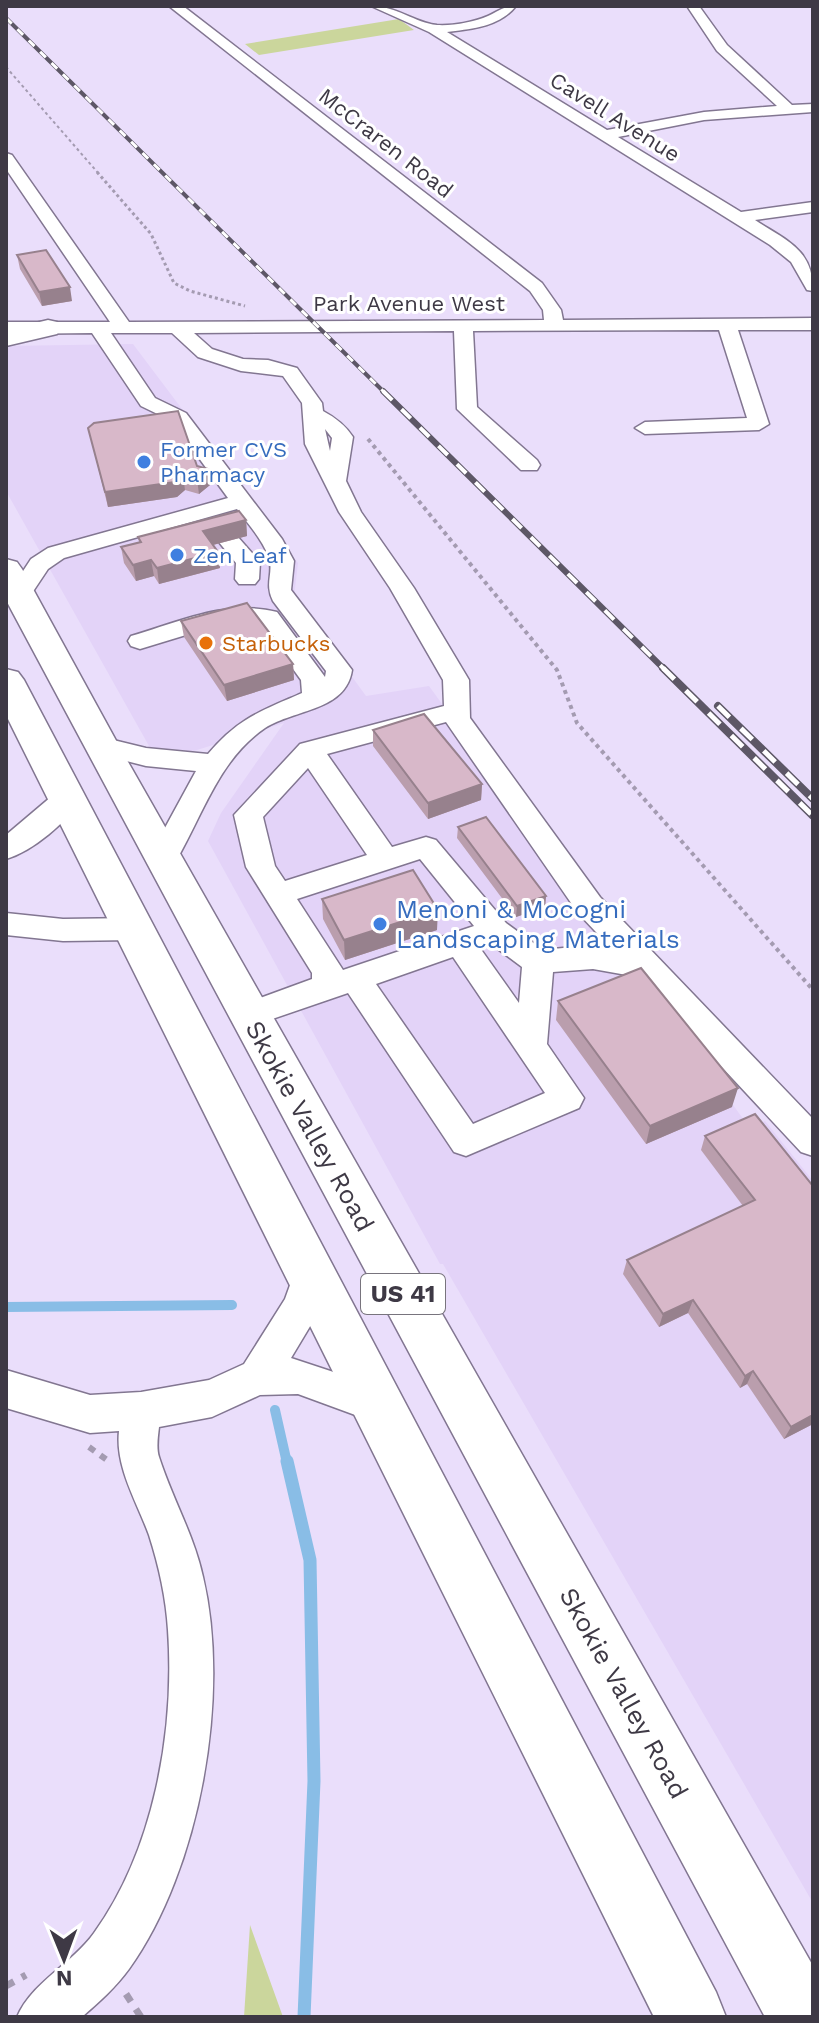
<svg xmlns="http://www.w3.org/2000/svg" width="819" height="2023" font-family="'Work Sans',sans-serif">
<rect width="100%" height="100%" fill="#eadefb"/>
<!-- built -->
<path fill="#e3d3f8" d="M133 344 298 563 294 597 366 696 429 686 749 1127 765 1121 813 1181V1903L443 1264H440L208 841 221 813 284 723 158 762 6 491V346Z"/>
<!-- green -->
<path fill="#cbd69c" d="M399 19 414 30 259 55 245 44Z
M250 1925 283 2017H244Z"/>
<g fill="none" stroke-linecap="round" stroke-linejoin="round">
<!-- stream-far1 -->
<path stroke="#89bde6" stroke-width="10" d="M6 1307 232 1305
M275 1410 287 1463"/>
<!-- stream -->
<path stroke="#89bde6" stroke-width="13" d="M287 1461 310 1560 314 1781 304 2017"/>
<defs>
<path id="minor" d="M169 6H183L542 283 561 310 563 320 813 318V330H738L769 424 759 430 645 434 635 428 645 422 747 418 719 330 473 331 477 407 537 460 540 465 537 470H521L457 409 454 331 194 333 212 349 243 359 268 360 297 368 322 403 323 411C336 418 345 425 353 437L346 481 361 512 414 588 469 680 470 718 600 897 813 1119V1156L801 1152 638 977 593 969 553 972 547 1044 584 1098 579 1108 466 1156 454 1152 348 993 249 1027 238 1024 233 1015 238 1006 312 979V973L246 867 234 815 300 744 444 706 443 680 390 588 339 512 305 444 302 403 283 376 241 371 198 357 172 333H111L155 398 186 413 282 539 294 561 291 590 352 670C346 711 295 709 265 728 217 761 202 818 173 866L163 869 153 866 148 859 196 771 146 766 91 752 88 746 91 740 101 737 146 748 208 754C238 718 261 711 302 693L301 680 260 623 222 624 140 649 131 646 128 641 131 636C179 622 227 599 277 612L325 677 326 671 273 601C264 583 274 574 269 558 263 540 248 524 237 509L64 558 48 569 28 599H12L8 594 31 559 48 548 228 498 172 421 141 406 92 333 6 334V322H110L6 169V153L12 155 129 322 544 320 543 310 530 291ZM325 429 332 438 330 451ZM446 722 578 913 612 949 593 945 543 950 506 923 436 840 426 837 392 847 327 754ZM308 768 367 855 285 881 275 866 263 817ZM420 859 474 926 343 970 297 899ZM491 944 522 967 519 1003 480 948ZM453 957 545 1093 473 1124 376 984Z
M371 6C397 6 415 23 437 25 453 26 474 22 488 16 499 11 503 6 516 6 499 27 472 29 447 32L607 130 704 112 777 106 717 51 687 6H699L727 45 792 105 813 104V112L704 120 618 137 741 212 813 202V212L755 220C787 241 813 249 813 291L807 290 791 262 770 245 429 32Z
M229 534 237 536 260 562 259 579 255 584H239L235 579 236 563 218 541 221 536Z
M68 789 78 791 82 798C67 822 33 851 6 859V835L58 791Z
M6 913 63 919 134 918 145 921 149 929 145 937 134 940 63 941 6 935Z
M311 1258 324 1263 330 1275 315 1318 291 1358 391 1391 397 1404 391 1417 377 1423 298 1394 260 1395 212 1417 159 1427C158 1436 156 1448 159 1457 172 1498 194 1535 203 1577 231 1695 200 1870 129 1969 116 1987 99 2002 82 2017H17C32 1982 72 1964 94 1933 154 1850 175 1731 168 1630 166 1598 159 1566 149 1535 137 1502 115 1467 119 1431L90 1433 6 1408V1370L90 1395 141 1392 209 1380 244 1364 285 1299 298 1263Z"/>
<path id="highway" d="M48 320 57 322 61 328 57 334 6 346V330Z
M6 559 17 562 22 569 119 746 813 1966V2017H765L6 600Z
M6 669 18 672 24 680 716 1992 726 2017H654L6 715Z"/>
</defs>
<!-- minor casing -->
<use href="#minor" stroke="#827691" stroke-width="3"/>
<!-- highway casing -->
<use href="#highway" stroke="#827691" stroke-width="3"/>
<!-- path-far4 -->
<path stroke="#a49bb1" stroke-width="2" stroke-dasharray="3 3" stroke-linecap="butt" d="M6 67 99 174"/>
<!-- path-far3 -->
<path stroke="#a49bb1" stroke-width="3" stroke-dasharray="3 3" stroke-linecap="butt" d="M97 172 151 234 174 283 190 291 245 306"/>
<!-- path-far2 -->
<path stroke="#a49bb1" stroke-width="4" stroke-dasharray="4 4" stroke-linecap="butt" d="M368 439 557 670 577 723 813 990"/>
<!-- path-far1 -->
<path stroke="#a49bb1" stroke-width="6" stroke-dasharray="7 7" stroke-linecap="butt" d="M89 1447 107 1460"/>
<!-- path -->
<path stroke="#a49bb1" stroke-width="7" stroke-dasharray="9 9" stroke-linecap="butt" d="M6 1986 26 1975
M126 1994 141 2017"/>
<!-- minor -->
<use href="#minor" fill="#fff" fill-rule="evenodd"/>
<!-- highway -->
<use href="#highway" fill="#fff" fill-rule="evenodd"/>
<defs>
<path id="rail-far2" d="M6 18 385 393"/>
<path id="rail-far1" d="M383 391 665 670"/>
<path id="rail" d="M663 668 813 816
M718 706 813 799"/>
</defs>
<!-- rail-far2 casing -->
<use href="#rail-far2" stroke="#5d5766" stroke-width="4"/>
<!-- rail-far1 casing -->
<use href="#rail-far1" stroke="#5d5766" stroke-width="6"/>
<!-- rail casing -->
<use href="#rail" stroke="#5d5766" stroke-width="8"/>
<!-- rail-far2 -->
<use href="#rail-far2" stroke="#fff" stroke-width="3" stroke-dasharray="8" stroke-linecap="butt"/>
<!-- rail-far1 -->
<use href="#rail-far1" stroke="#fff" stroke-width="4" stroke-dasharray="13" stroke-linecap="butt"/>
<!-- rail -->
<use href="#rail" stroke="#fff" stroke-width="5" stroke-dasharray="16" stroke-linecap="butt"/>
</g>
<!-- wall -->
<path fill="#ba9ead" d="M17 255 72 301 42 306 20 269Z
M88 428 197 466 210 485 199 494 185 490 177 497 108 507Z
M246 520 247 536 213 545 220 568 159 584 154 576 136 581 124 563 121 547 139 542 138 537Z
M181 621 293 664 294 680 227 701 184 637Z
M373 730 482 784 481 800 428 819 373 746Z
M458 827 546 896 545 907 516 917 457 838Z
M322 899 437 930 345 960 323 919Z
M558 1001 732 1107 646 1144 556 1020Z
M755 1114 813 1424 784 1439 747 1384 740 1388 688 1313 659 1327 623 1274 627 1260 743 1206 701 1150 705 1136Z"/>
<!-- shaded-wall -->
<path fill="#97818d" d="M70 287 72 301 42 306 39 292Z
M208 469 210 485 199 494 197 479Z
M183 475 185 490 177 497 108 507 105 492Z
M246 520 247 536 205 547 203 531Z
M218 552 220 568 159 584 157 568Z
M151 560 154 576 136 581 133 565Z
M293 664 294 680 227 701 224 685Z
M482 784 481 800 428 819V803Z
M546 896 545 907 516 917 517 906Z
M438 910 437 930 345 960 344 940Z
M738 1088 732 1107 646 1144 650 1126Z
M693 1300 688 1313 659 1327 663 1314Z
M753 1371 747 1384 740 1388 745 1376Z
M813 1415V1424L784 1439 791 1427Z"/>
<!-- building -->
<path fill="#d8b8c9" stroke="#97818d" stroke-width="2" d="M46 250 70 287 39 292 17 255Z
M178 411 197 466 208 469 197 479 183 475 175 482 105 492 88 428 94 423Z
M239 511 246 520 203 531 218 552 157 568 151 560 133 565 121 547 141 542 138 537Z
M247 603 293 664 224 685 181 621Z
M424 714 482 784 428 803 373 730Z
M486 817 546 896 517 906 458 827Z
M413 870 438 910 344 940 322 899Z
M641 968 738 1088 650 1126 558 1001Z
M755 1114 813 1186V1415L791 1427 753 1371 745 1376 693 1300 663 1314 627 1260 755 1200 705 1136Z"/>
<!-- markers -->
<g fill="#3f7fe0" stroke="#fff" stroke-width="3">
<circle cx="144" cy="462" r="8"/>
<circle cx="177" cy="555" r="8"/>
<circle cx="380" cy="924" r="8"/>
</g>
<circle fill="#e8710a" stroke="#fff" stroke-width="3" cx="206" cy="643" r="8"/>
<g text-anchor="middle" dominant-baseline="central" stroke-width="6" stroke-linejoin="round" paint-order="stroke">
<!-- far-street labels -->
<g font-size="22" fill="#3e3945" stroke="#fff">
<text transform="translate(615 117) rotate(32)">Cavell Avenue</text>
<text transform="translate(386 143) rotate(38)">McCraren Road</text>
<text x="409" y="303">Park Avenue West</text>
</g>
<!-- far-shop labels -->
<g font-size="22" fill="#366cbe" stroke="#fff" text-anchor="start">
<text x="160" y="449">Former CVS<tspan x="160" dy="25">Pharmacy</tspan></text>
<text x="193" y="555">Zen Leaf</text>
</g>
<!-- far-food labels -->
<g font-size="22" fill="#c56008" stroke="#fff" text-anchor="start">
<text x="222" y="643">Starbucks</text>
</g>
<!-- shield labels -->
<rect fill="#fff" stroke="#78747d" stroke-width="2" x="361" y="1274" width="84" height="40" rx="6"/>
<g font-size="24" font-weight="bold" fill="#3e3945">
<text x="403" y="1294">US 41</text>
</g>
<!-- shop labels -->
<g font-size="26" fill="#366cbe" stroke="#fff" text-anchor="start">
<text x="396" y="909">Menoni &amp; Mocogni<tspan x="396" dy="30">Landscaping Materials</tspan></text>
</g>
<!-- street labels -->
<g font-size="26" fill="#3e3945" stroke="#fff">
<text transform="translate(310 1126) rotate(61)">Skokie Valley Road</text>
<text transform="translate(624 1693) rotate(61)">Skokie Valley Road</text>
</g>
</g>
<!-- border -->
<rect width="819" height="2023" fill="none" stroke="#3e3945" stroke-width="16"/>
<!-- north arrow -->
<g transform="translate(64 1959) rotate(179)" stroke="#ffffff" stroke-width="6" paint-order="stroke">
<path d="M0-6L14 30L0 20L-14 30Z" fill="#3e3945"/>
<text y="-12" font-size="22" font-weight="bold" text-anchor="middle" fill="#3e3945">N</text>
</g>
</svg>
